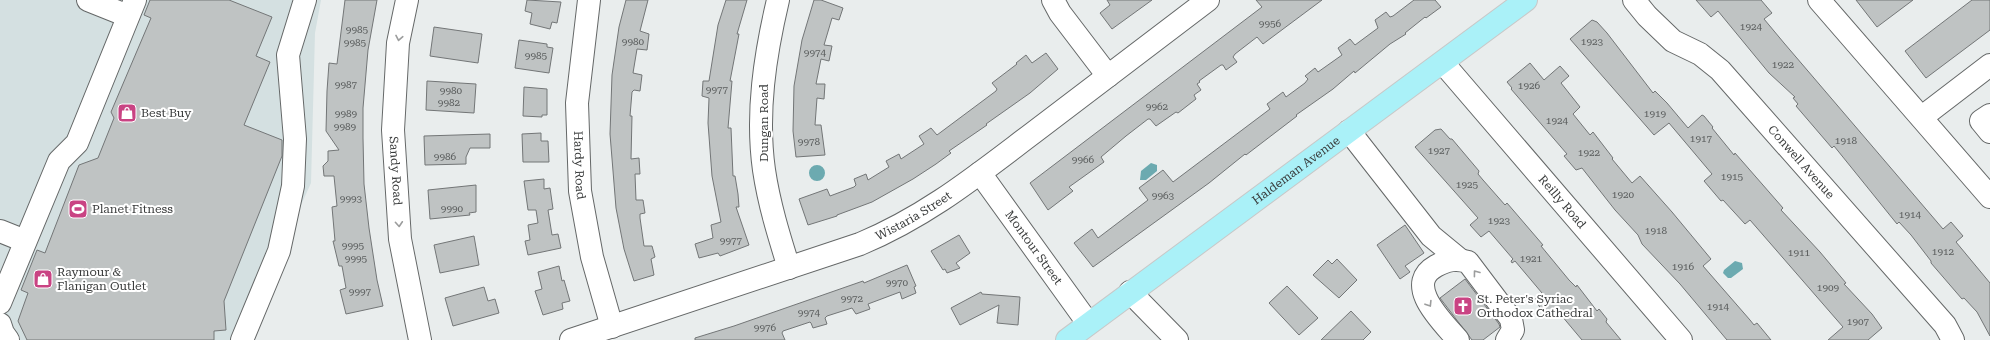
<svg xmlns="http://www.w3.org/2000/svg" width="1990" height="340" font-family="'Roboto Serif',serif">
<rect width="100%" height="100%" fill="#e9eded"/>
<!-- built -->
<path fill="#d4e0e1" d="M0 0H321L315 33 311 183 240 340H0Z"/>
<!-- water -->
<path fill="#6caab0" d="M1151 163 1157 165V171L1146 180H1140L1141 171Z
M809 173a8 8 0 1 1 16 0a8 8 0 1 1-16 0Z
M1735 261 1742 263 1743 269 1731 278H1728L1723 273 1724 270Z"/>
<!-- building -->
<path fill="#bfc3c3" stroke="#737677" d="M150 0H229L272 17 256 56 270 62 244 125 282 140V156L224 301 226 330 214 331V340H27L18 321 28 293 21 290 37 250 45 253 79 165 98 158 114 118 111 112 151 18 144 15Z
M345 0H377L368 50 363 108V138L364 184 369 228 377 280 383 306 346 314 340 290 346 288 342 266H339L333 241H335L332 207 337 206 334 176H324L323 166 328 161V151L339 150 326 131 327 91 329 63 337 64Z
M527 0 561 2 557 23 552 22 550 29 530 24 532 13 525 11Z
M626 0H648L640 31 649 34 647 50 637 49 633 73 642 75 640 91 634 90 632 92 630 116H632L631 159 639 158 640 174H635L636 200H643L645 213 640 214V218L644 246H652L655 257 651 259 654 275 634 281 624 249 616 208 610 134 612 75 619 27Z
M726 0H747L737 34H739L730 81H732L728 128H731L733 176H735L738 194 739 207H736L749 245 720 256 718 253 699 258 695 244 713 238 711 225 721 222 712 176 708 123 709 98 702 96 703 81H709L718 25Z
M814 0H821L843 8 839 20 832 18 824 45 832 46 829 61 821 59 816 84H825L824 99 817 98 815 125H821L825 155 796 157 793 131 794 86 802 40Z
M1107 0H1152L1112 29 1100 13 1110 5Z
M1256 0H1322L1263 44 1257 37 1235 54 1233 57 1237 62 1226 70 1223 65H1221L1199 81 1200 82 1197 84 1201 90 1194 95 1196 99 1178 113 1176 112 1156 126 1150 119H1148L1126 136 1101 157 1104 162 1069 187 1073 191 1048 210 1030 183 1262 7Z
M1414 0H1435L1441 7 1426 18 1425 17 1405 33 1406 34 1390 44 1355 73 1354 71 1333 89 1296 115 1297 116 1246 155 1245 154 1209 183 1093 267 1074 243 1092 229 1098 238 1148 200 1139 188 1163 170 1173 182 1270 109 1267 104 1283 92 1286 97 1305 83 1308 79 1305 76 1315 68 1318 72 1342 55 1338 48 1350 39 1355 45 1378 28 1375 20 1386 12 1390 17 1393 16Z
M1696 0H1761L1772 13 1764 19 1784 43 1943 229 1951 222 1963 236 1956 242 1990 283V336L1977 312 1964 298 1962 299 1931 263V261L1911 235 1899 222 1897 224 1834 146 1832 148 1796 106 1798 104 1793 98 1795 97 1769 73 1718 11 1711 17Z
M1856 0H1913L1877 27Z
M1972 0H1990V30L1926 78 1905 51Z
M1592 20 1597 22 1607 33 1653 93 1655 91 1667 103 1688 128 1702 115 1704 116 1713 127 1712 128 1734 155 1735 153 1783 208 1781 210 1820 252 1846 283 1844 284 1872 314 1882 328 1868 340H1828L1843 327 1750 220 1745 224 1723 200 1721 201 1704 181 1712 174 1669 123 1654 135 1570 39Z
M434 27 482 34 478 63 430 56Z
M519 40 547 44V47L553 48 549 73 515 68Z
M1046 53 1058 69 1030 93 986 124 987 125 949 151 951 153 936 164 913 179 872 202 837 215V216L808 225 799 199 827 189 830 196 854 187 856 185 854 179 866 174 868 180 889 167 886 161 899 154 901 159 924 144 919 136 931 128 937 135 996 91 997 89 992 83 1017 64 1016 63 1026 55 1032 63Z
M1530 63 1544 80 1560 66 1569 76 1561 83 1580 107 1573 114 1590 135 1593 132 1613 158 1612 159 1632 183 1640 176 1672 212 1711 259 1703 266 1750 320 1754 325 1757 323 1771 340H1727L1680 284 1642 244 1638 235 1615 210 1582 168 1576 170 1564 156 1567 154 1511 89 1512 88 1507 82Z
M427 81 476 84 474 113 426 110Z
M524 87 547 89V115H542V117L523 116Z
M1441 129 1450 139H1452L1479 171 1478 174 1483 180 1505 205 1507 203 1543 245 1541 246 1569 280 1576 287 1577 285 1597 311 1599 309 1607 319 1606 322 1621 340H1582L1556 309 1548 315 1542 311 1535 299 1542 293 1515 261 1512 263 1511 261 1513 259 1489 231 1481 237 1470 225 1478 218 1415 147 1435 130Z
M541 133V141H548L549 162H523L522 134Z
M490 134V148H470L466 157V164L425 165 424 136Z
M544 179V189L550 188 553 209 548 210 552 235 558 234 561 248 528 255 525 241 530 240 528 225 538 223 536 210H528L524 181Z
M476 185V212L469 213 470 215 430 219 428 190Z
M1405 225 1424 253 1405 266 1410 272 1400 279 1377 245Z
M959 235 970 253 956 263 960 268 947 273 945 269 943 270 931 251Z
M474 236 479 265 440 273 434 245Z
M1337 259 1357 280 1339 298 1313 275 1328 260 1332 264Z
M907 265 916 286 914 287 916 293 902 299 900 292 868 304 870 309 856 314 852 308 827 316 825 318 827 324 813 328 811 323 810 322 783 331 782 333 785 340H695V338L734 326 863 281 864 283Z
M559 266 562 281 564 280 570 301 562 303 563 309 543 315 535 291 542 289 538 272Z
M1465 279 1499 324 1500 327 1483 340H1472L1440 298Z
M1287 286 1318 318 1299 335 1269 303Z
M484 287 488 301 495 299 499 313 453 326 445 298Z
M981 292 982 294 1020 297 1018 325 997 323 999 305 960 325 951 308Z
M1351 311 1371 332 1363 340H1321Z"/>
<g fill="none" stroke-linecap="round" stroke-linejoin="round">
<defs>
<g id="minor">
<path d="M88 0 128 16"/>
<path id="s1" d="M407 0 398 43 393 130 400 239 420 340"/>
<path id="s2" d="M589 0 577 103 580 191 592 257 612 327"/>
<path d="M778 0C765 55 756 113 764 170 769 204 779 236 789 268"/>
<path d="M1053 0 1060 13 1108 76"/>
<path id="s3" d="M1634 0 1647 16 1673 41 1700 54 1720 70 1945 325 1953 340"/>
<path d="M1819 0 1990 197"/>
<path id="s4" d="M1443 63 1681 340"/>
<path d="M1990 115 1981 121 1990 132"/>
<path d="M1922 117 1990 65"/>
<path d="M1349 131 1431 236 1459 259"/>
<path id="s5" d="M980 173 1088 323"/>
<path d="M0 231 25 241"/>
<path d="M1130 292 1177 340"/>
<path d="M0 303 59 161 77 143 135 0"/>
<path d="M0 324 3 333 8 340"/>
<path d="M242 340 279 251 293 186 295 139 288 55 305 0"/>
<path id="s6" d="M571 340 860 244C927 216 976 176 1033 133 1092 88 1150 44 1208 0"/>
<path d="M1458 340C1444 323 1402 285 1436 266 1447 260 1456 258 1468 262L1511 319 1513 330 1507 340"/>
</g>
<g id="major">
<path id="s7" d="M1067 340 1526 0"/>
</g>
</defs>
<!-- minor casing -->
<use href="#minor" stroke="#656868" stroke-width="24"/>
<!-- major casing -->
<use href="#major" stroke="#c8c8c8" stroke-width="24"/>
<!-- minor -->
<use href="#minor" stroke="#fff" stroke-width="22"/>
<!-- major -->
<use href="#major" stroke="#aaf1f8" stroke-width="22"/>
</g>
<!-- one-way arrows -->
<defs><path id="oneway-chevron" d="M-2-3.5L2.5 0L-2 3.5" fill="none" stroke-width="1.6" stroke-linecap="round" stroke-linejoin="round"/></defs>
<g stroke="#9c9d9d">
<use href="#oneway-chevron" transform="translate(399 38) rotate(101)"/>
<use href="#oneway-chevron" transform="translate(399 224) rotate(86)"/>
<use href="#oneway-chevron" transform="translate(1476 273) rotate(-127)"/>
<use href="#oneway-chevron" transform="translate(1429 304) rotate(58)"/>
</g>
<!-- icons -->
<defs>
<symbol id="shop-square" viewBox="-11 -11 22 22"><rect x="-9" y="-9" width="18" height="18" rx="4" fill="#c94383" stroke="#fff"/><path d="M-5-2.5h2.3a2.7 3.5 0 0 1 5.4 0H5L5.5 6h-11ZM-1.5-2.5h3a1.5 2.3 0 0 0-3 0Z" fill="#fff"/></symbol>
<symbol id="stadium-square" viewBox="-11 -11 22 22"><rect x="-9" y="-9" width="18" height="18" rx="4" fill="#c94383" stroke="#fff"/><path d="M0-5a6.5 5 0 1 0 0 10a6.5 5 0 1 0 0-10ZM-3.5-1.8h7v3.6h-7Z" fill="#fff"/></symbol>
<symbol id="church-square" viewBox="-11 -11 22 22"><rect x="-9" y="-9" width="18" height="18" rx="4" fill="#c94383" stroke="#fff"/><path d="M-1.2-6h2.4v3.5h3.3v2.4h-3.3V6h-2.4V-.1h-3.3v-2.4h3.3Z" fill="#fff"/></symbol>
</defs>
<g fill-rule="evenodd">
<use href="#shop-square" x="116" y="102" width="22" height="22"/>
<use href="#stadium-square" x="67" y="198" width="22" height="22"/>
<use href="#shop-square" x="32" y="268" width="22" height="22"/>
<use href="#church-square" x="1452" y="295" width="22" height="22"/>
</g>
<g text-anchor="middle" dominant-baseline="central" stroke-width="4" stroke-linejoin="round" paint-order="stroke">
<!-- number labels -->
<g font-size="10" fill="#5a5d5d">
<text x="1270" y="23">9956</text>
<text x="1751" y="26">1924</text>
<text x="357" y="29">9985</text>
<text x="633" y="41">9980</text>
<text x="1592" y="41">1923</text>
<text x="355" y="42">9985</text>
<text x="815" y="52">9974</text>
<text x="536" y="55">9985</text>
<text x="1783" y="64">1922</text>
<text x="346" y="84">9987</text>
<text x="1529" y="85">1926</text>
<text x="717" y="89">9977</text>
<text x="451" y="90">9980</text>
<text x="449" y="102">9982</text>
<text x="1157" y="106">9962</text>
<text x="346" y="113">9989</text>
<text x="1655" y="113">1919</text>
<text x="1557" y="120">1924</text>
<text x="345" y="126">9989</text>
<text x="1701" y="138">1917</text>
<text x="1846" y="140">1918</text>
<text x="809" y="141">9978</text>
<text x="1439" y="150">1927</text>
<text x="1589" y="152">1922</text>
<text x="445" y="156">9986</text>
<text x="1083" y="159">9966</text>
<text x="1732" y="176">1915</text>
<text x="1467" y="184">1925</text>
<text x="1623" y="194">1920</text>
<text x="1163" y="195">9963</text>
<text x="351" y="198">9993</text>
<text x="452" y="208">9990</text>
<text x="1910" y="214">1914</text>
<text x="1499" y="220">1923</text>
<text x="1656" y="230">1918</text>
<text x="731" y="240">9977</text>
<text x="353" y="245">9995</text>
<text x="1943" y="251">1912</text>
<text x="1799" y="252">1911</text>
<text x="356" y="258">9995</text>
<text x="1531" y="258">1921</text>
<text x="1683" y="266">1916</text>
<text x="897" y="282">9970</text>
<text x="1828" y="287">1909</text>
<text x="360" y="291">9997</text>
<text x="852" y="298">9972</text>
<text x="1718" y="306">1914</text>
<text x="809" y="312">9974</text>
<text x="1858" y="321">1907</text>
<text x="765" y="327">9976</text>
</g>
<!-- poi labels -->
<g font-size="12" fill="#393b3b" stroke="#fff" text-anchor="start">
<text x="141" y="113">Best Buy</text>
<text x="92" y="209">Planet Fitness</text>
<text x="57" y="272">Raymour &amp;<tspan x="57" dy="14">Flanigan Outlet</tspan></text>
<text x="1477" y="299">St. Peter's Syriac<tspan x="1477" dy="14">Orthodox Cathedral</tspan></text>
</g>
<!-- street labels -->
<g font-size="12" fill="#393b3b" stroke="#fff">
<text transform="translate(764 123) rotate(-90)">Dungan Road</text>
<text stroke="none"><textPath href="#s3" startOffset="235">Conwell Avenue</textPath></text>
<text stroke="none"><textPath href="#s2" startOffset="166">Hardy Road</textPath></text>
<text stroke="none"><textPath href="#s1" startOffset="172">Sandy Road</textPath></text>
<text stroke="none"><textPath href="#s7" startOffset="285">Haldeman Avenue</textPath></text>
<text stroke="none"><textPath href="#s4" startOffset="183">Reilly Road</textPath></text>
<text stroke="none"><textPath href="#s6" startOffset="365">Wistaria Street</textPath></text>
<text stroke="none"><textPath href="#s5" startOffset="92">Montour Street</textPath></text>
</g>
</g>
</svg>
